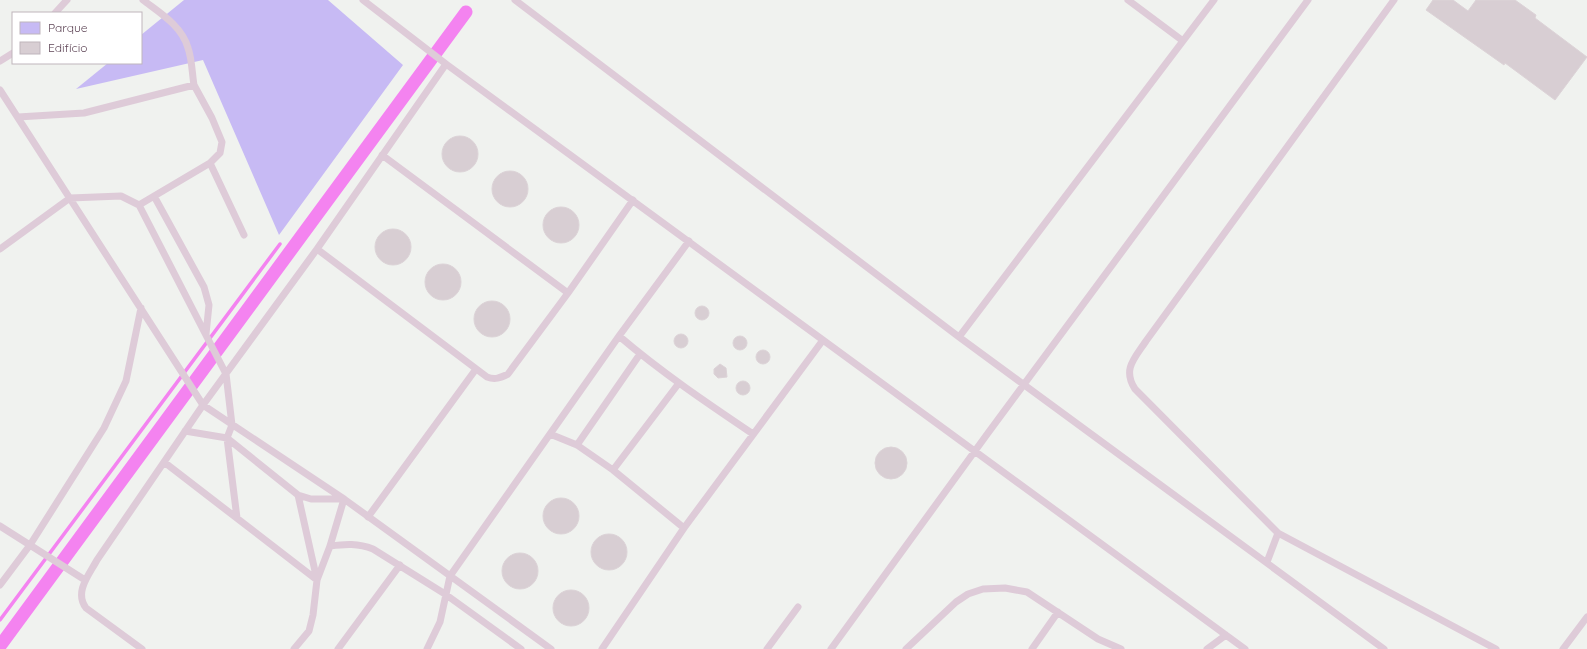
<svg xmlns="http://www.w3.org/2000/svg" width="1587" height="649" font-family="Quicksand,sans-serif">
<rect width="100%" height="100%" fill="#f0f2ef"/>
<!-- green -->
<path fill="#c7baf4" d="M184 0H328L403 65 279 235 203 60 76 89 108 63H141V35Z"/>
<g fill="none" stroke-linecap="round" stroke-linejoin="round">
<!-- stream -->
<path stroke="#f483f0" stroke-width="3.5" d="M0 620 280 244"/>
<!-- canal -->
<path stroke="#f483f0" stroke-width="13" d="M0 646 466 12"/>
</g>
<!-- building -->
<path fill="#d8ced3" stroke="#dcd3d7" d="M1433 0H1453L1468 11 1476 0H1515L1536 15 1535 18 1587 57 1555 100 1505 63 1504 65 1426 10Z
M442 154a18 18 0 1 1 36 0a18 18 0 1 1-36 0Z
M492 189a18 18 0 1 1 36 0a18 18 0 1 1-36 0Z
M543 225a18 18 0 1 1 36 0a18 18 0 1 1-36 0Z
M375 247a18 18 0 1 1 36 0a18 18 0 1 1-36 0Z
M425 282a18 18 0 1 1 36 0a18 18 0 1 1-36 0Z
M474 319a18 18 0 1 1 36 0a18 18 0 1 1-36 0Z
M695 313a7 7 0 1 1 14 0a7 7 0 1 1-14 0Z
M674 341a7 7 0 1 1 14 0a7 7 0 1 1-14 0Z
M733 343a7 7 0 1 1 14 0a7 7 0 1 1-14 0Z
M756 357a7 7 0 1 1 14 0a7 7 0 1 1-14 0Z
M720 364 726 368 727 377 718 378 714 374V369Z
M736 388a7 7 0 1 1 14 0a7 7 0 1 1-14 0Z
M875 463a16 16 0 1 1 32 0a16 16 0 1 1-32 0Z
M543 516a18 18 0 1 1 36 0a18 18 0 1 1-36 0Z
M591 552a18 18 0 1 1 36 0a18 18 0 1 1-36 0Z
M502 571a18 18 0 1 1 36 0a18 18 0 1 1-36 0Z
M553 608a18 18 0 1 1 36 0a18 18 0 1 1-36 0Z"/>
<g fill="none" stroke-linecap="round" stroke-linejoin="round">
<!-- lane -->
<path stroke="#decbd8" stroke-width="7" d="M143 0C160 13 182 26 188 48 192 59 192 73 194 85
M363 0 446 64
M515 0 959 337 1384 649
M1128 0 1183 41
M1394 0 1146 341C1135 358 1122 369 1135 389L1278 533 1496 649
M55 13 67 0
M0 61 13 53
M0 90 203 405 344 499 551 649
M18 117 84 113 194 85 212 118 222 142 220 153 210 163 139 205
M382 155 568 293
M210 163 244 235
M154 196 204 287 209 305 206 334
M0 249 70 198 121 196 139 205 226 374 232 425 227 438 237 518
M317 249 487 377C495 380 500 378 508 374L568 293 633 200
M619 336C661 372 707 403 753 434
M959 337 1214 0
M185 431 227 438 298 495 317 580
M550 434 577 445 613 470 684 528
M577 445 640 354
M164 462 317 580
M613 470 679 383
M298 495 311 499H344
M368 517 476 369
M0 526 85 580
M330 546C345 544 358 543 373 549L445 594 521 649
M1267 562 1278 533
M0 585 30 545 104 428 126 381 141 308
M142 649 86 608C74 592 89 575 97 560L203 405 317 249 446 64 1245 649
M294 649 309 631 313 615 317 580 330 546 344 499
M338 649 400 565
M427 649 440 622 450 576 619 336 689 241
M602 649 684 528 823 340
M767 649 798 607
M831 649 988 433 1308 0
M906 649 956 602 968 594 983 589 1005 588 1027 592 1098 639 1121 649
M1032 649 1058 612
M1207 649 1226 635
M1563 649 1587 617"/>
</g>
<!-- legend -->
<rect x="12" y="12" width="130" height="52" fill="#ffffff" stroke="#bfb5bc"/>
<rect x="20" y="22" width="20" height="12" fill="#c7baf4" stroke="#bfb5bc"/>
<text x="48" y="32" font-size="12" fill="#5f4657">Parque</text>
<rect x="20" y="42" width="20" height="12" fill="#d8ced3" stroke="#bfb5bc"/>
<text x="48" y="52" font-size="12" fill="#5f4657">Edifício</text>
</svg>
